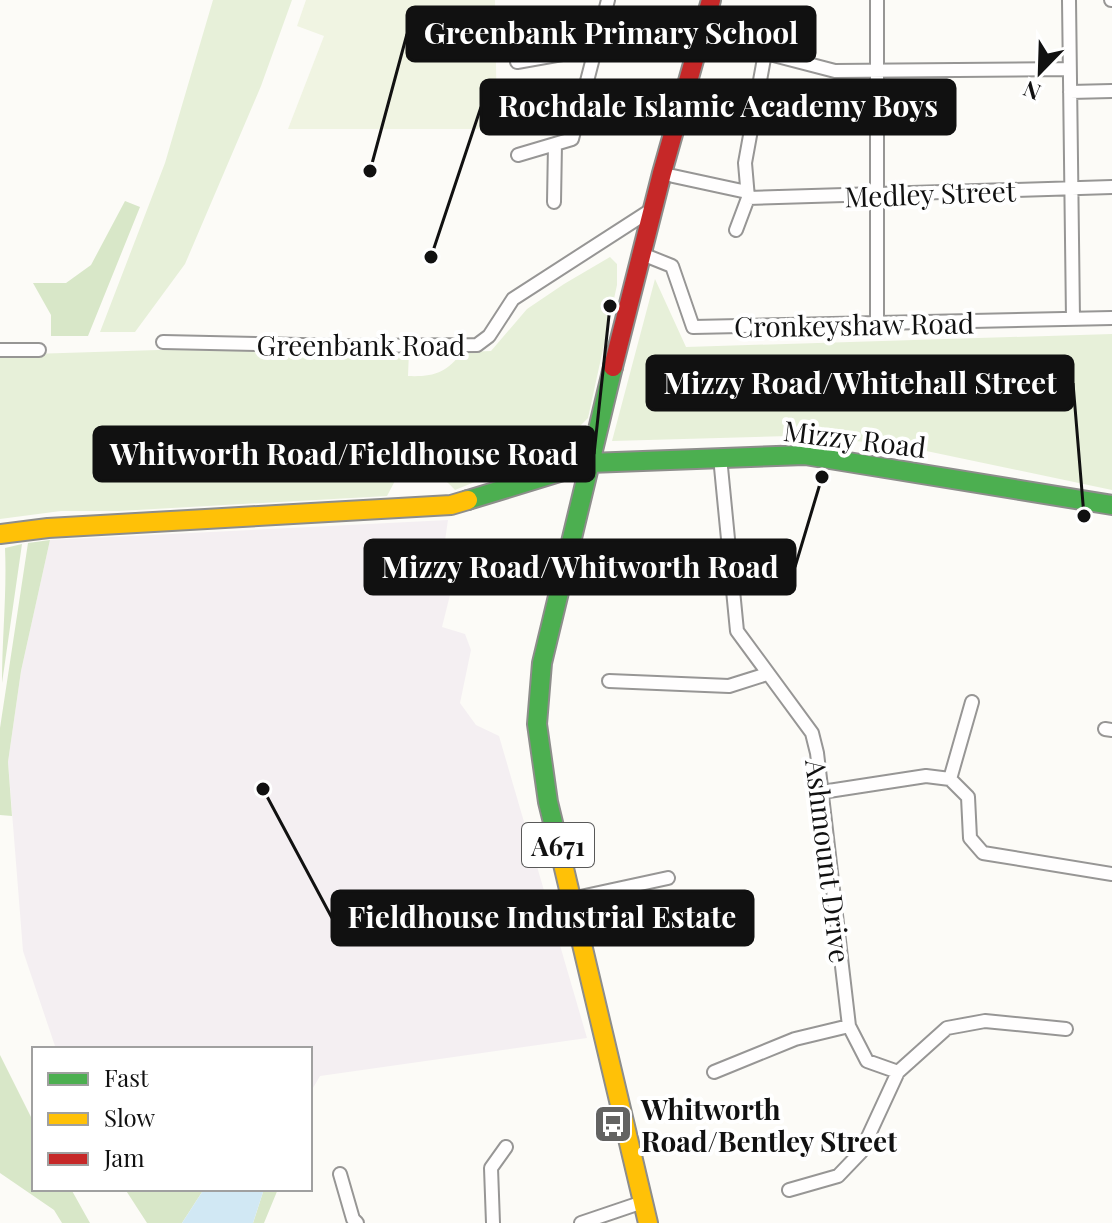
<svg xmlns="http://www.w3.org/2000/svg" width="1112" height="1223" font-family="'Playfair Display',serif">
<rect width="100%" height="100%" fill="#fcfbf7"/>
<!-- industrial -->
<path fill="#f4eff2" d="M448 520 441 568 456 571 442 627 465 634 471 650 460 703 476 725 499 736 587 1038 320 1076 310 1093V1049H56L23 951 8 762 21 671 50 540Z"/>
<!-- green -->
<path fill="#e7f0d9" d="M213 0H292L261 86 185 264 135 332H100L165 163Z
M610 257 617 264V285L588 418 564 442 527 461 455 490C443 476 431 471 413 466L397 477 387 496 119 511H61L0 519V355L158 350 409 351 408 376C433 377 447 373 462 352L491 351 527 309 564 284Z
M655 279 686 347 1112 334V490L893 444 789 436 612 441Z"/>
<!-- forest -->
<path fill="#d8e7c8" d="M125 201 140 207 88 336H51V315L33 283H66L91 265Z
M50 540 21 671 8 762 12 816 0 815V728L28 543Z
M22 544 2 683C2 637 7 593 5 548Z
M0 1055 34 1123V1189H71L90 1223H62L54 1210 0 1173Z
M125 1189H204L182 1223H147Z
M264 1189H278L264 1223H253Z"/>
<!-- pitch -->
<path fill="#f0f4e2" d="M306 0H495L497 129H288L324 36 297 26Z"/>
<!-- water -->
<path fill="#d1e8f4" d="M204 1189H264L253 1223H182Z"/>
<g fill="none" stroke-linecap="round" stroke-linejoin="round">
<defs>
<path id="street" d="M877 0V323
M1069 0 1073 319
M1111 0H1112
M701 36 835 71 1069 69
M517 62 596 48
M1070 92 1112 91
M518 155 572 139 608 0
M673 176 747 192
M748 198 1112 187
M554 202 555 144
M736 230 748 198 745 163 765 53
M642 254 672 266 693 327 1112 318
M163 342 347 346 477 345 489 336 513 299 654 208
M0 350H39
M720 457 737 631 812 733 817 753 849 1026 867 1061 898 1072
M609 681 729 686 767 674
M1105 729 1112 730
M950 779 972 702
M822 792 926 776 950 779 968 797 970 838 983 853 1112 874
M571 899 668 878
M714 1072 795 1039 849 1026
M340 1174 353 1219 357 1223
M789 1190 838 1176 861 1152 898 1072 947 1028 985 1021 1066 1029
M493 1223 491 1168 506 1147
M581 1223 643 1202"/>
<path id="fast" d="M468 500 589 463 805 455 1112 505
M558 843 548 802 537 724 542 663 613 367"/>
<path id="slow" d="M0 534 48 528 451 505 468 500
M558 843 648 1223"/>
<path id="jam" d="M613 367 662 173 711 0"/>
</defs>
<!-- street casing -->
<use href="#street" stroke="#979695" stroke-width="16"/>
<!-- fast casing -->
<use href="#fast" stroke="#8d8d8b" stroke-width="22"/>
<!-- slow casing -->
<use href="#slow" stroke="#8d8d8b" stroke-width="22"/>
<!-- jam casing -->
<use href="#jam" stroke="#8d8d8b" stroke-width="22"/>
<!-- street -->
<use href="#street" stroke="#fffefe" stroke-width="12"/>
<!-- fast -->
<use href="#fast" stroke="#4caf50" stroke-width="18"/>
<!-- slow -->
<use href="#slow" stroke="#ffc107" stroke-width="18"/>
<!-- jam -->
<use href="#jam" stroke="#c62828" stroke-width="18"/>
</g>
<!-- icons -->
<defs>
<symbol id="bus-square" viewBox="-11 -11 22 22"><rect x="-9" y="-9" width="18" height="18" rx="4" fill="#636362" stroke="#fff"/><path d="M-5-6H5V4H4V6H2V4H-2V6H-4V4H-5ZM-3.5-4V0h7V-4ZM-3.5 1.2v1.5H-2V1.2ZM2 1.2v1.5H3.5V1.2Z" fill="#fff"/></symbol>
</defs>
<g fill-rule="evenodd">
<use href="#bus-square" x="591" y="1102" width="44" height="44"/>
</g>
<g text-anchor="middle" dominant-baseline="central" stroke-width="8" stroke-linejoin="round" paint-order="stroke">
<!-- shield labels -->
<rect fill="#fff" stroke="#585858" stroke-width="2" x="522" y="823" width="72" height="44" rx="6"/>
<g font-size="26" font-weight="bold" fill="#111">
<text x="558" y="845">A671</text>
</g>
<!-- street labels -->
<g font-size="28" fill="#111" stroke="#fff">
<text transform="translate(930 193) rotate(-2)">Medley Street</text>
<text transform="translate(854 324) rotate(-1)">Cronkeyshaw Road</text>
<text x="361" y="344">Greenbank Road</text>
<text transform="translate(855 438) rotate(7)">Mizzy Road</text>
<text transform="translate(829 861) rotate(83)">Ashmount Drive</text>
</g>
<!-- poi labels -->
<g font-size="28" font-weight="bold" fill="#111" stroke="#fff" text-anchor="start">
<text x="641" y="1108">Whitworth<tspan x="641" dy="32">Road/Bentley Street</tspan></text>
</g>
</g>
<!-- callouts -->
<path fill="none" stroke="#111" stroke-width="3" d="M370 171L407 34M431 257L481 107M1084 516L1073 383M610 306L594 454M822 477L795 567M263 789L332 918"/>
<g fill="#111" stroke="#fff" stroke-width="3">
<circle cx="370" cy="171" r="8"/>
<circle cx="431" cy="257" r="8"/>
<circle cx="1084" cy="516" r="8"/>
<circle cx="610" cy="306" r="8"/>
<circle cx="822" cy="477" r="8"/>
<circle cx="263" cy="789" r="8"/>
</g>
<g fill="#111" stroke="#111" stroke-width="3">
<rect x="407" y="7" width="408" height="54" rx="8"/>
<rect x="481" y="80" width="474" height="54" rx="8"/>
<rect x="647" y="356" width="426" height="54" rx="8"/>
<rect x="94" y="427" width="500" height="54" rx="8"/>
<rect x="365" y="540" width="430" height="54" rx="8"/>
<rect x="332" y="891" width="421" height="54" rx="8"/>
</g>
<g font-size="30" text-anchor="middle" font-weight="bold" fill="#fff">
<text x="611" y="44">Greenbank Primary School</text>
<text x="718" y="117">Rochdale Islamic Academy Boys</text>
<text x="860" y="394">Mizzy Road/Whitehall Street</text>
<text x="344" y="465">Whitworth Road/Fieldhouse Road</text>
<text x="580" y="578">Mizzy Road/Whitworth Road</text>
<text x="542" y="928">Fieldhouse Industrial Estate</text>
</g>
<!-- legend -->
<rect x="32" y="1047" width="280" height="144" fill="#ffffff" stroke="#a0a0a0" stroke-width="2"/>
<rect x="48" y="1073" width="40" height="12" fill="#4caf50" stroke="#a0a0a0" stroke-width="2"/>
<text x="104" y="1087" font-size="24" fill="#111111">Fast</text>
<rect x="48" y="1113" width="40" height="12" fill="#ffc107" stroke="#a0a0a0" stroke-width="2"/>
<text x="104" y="1127" font-size="24" fill="#111111">Slow</text>
<rect x="48" y="1153" width="40" height="12" fill="#c62828" stroke="#a0a0a0" stroke-width="2"/>
<text x="104" y="1167" font-size="24" fill="#111111">Jam</text>
<!-- north arrow -->
<g transform="translate(1040 72) rotate(203)" stroke="#ffffff" stroke-width="6" paint-order="stroke">
<path d="M0-6L14 30L0 20L-14 30Z" fill="#111111"/>
<text y="-12" font-size="22" font-weight="bold" text-anchor="middle" fill="#111111">N</text>
</g>
</svg>
